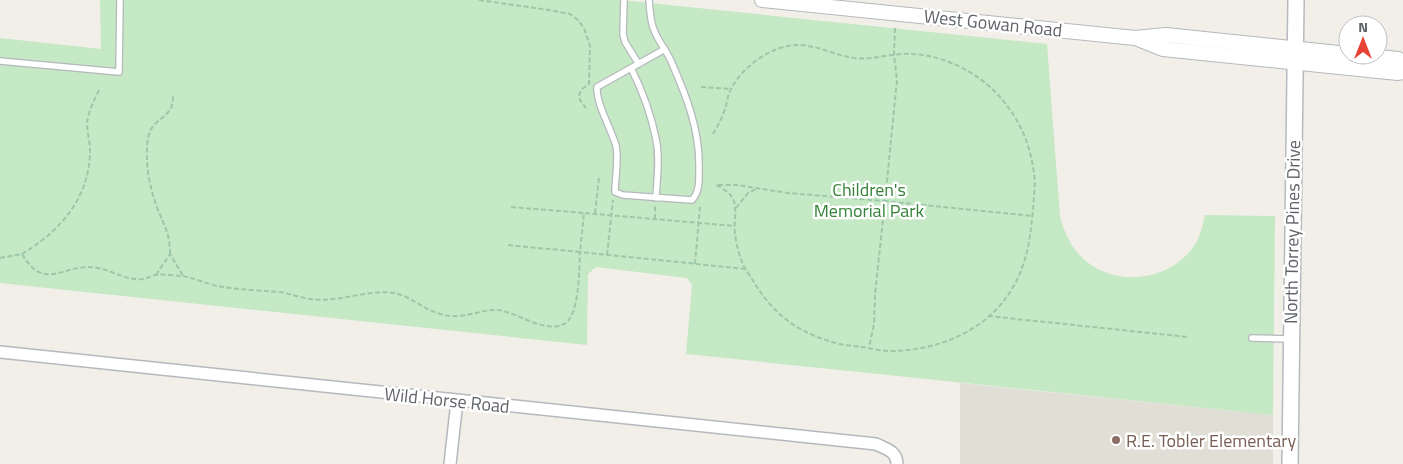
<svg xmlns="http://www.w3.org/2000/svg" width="1403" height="464" font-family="'Titillium Web',sans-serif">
<rect width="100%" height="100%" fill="#f1efe8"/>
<!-- education -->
<path fill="#e1ded6" d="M960 383 1273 415V464H960Z"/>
<!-- green -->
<path fill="#c5e8c5" d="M100 0H620L1047 44 1060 217C1065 234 1072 250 1087 262 1121 289 1176 279 1197 241 1201 233 1203 224 1205 215L1275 216 1273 415 686 354 692 285 687 278 596 267 588 274 587 345 0 283V38L101 49Z"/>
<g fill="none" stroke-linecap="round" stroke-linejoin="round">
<defs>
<path id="service" d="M624 0 623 34 625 42 638 63
M649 0C650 10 650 21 654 30 658 41 666 50 671 61 686 95 700 130 699 168 699 180 700 191 692 200L623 195 615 192C615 178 619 160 616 146 611 128 596 104 597 87L665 49
M0 61 119 72 120 0
M631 68C642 90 651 114 656 139 660 158 657 178 656 198
M1252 338 1291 339"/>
<path id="minor" d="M0 352 876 444C886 449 897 451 897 464
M450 464 457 401"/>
<path id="tertiary" d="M762 0 1135 38 1166 35 1348 54
M1138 39 1163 49 1398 73 1403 72
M1358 55 1398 59 1403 62"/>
<path id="secondary" d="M1290 464 1296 0"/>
</defs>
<!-- service casing -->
<use href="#service" stroke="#b5b8bc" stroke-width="8"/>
<!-- minor casing -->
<use href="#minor" stroke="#b5b8bc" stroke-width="14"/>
<!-- tertiary casing -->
<use href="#tertiary" stroke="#b5b8bc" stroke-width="16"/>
<!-- secondary casing -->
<use href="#secondary" stroke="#b6babf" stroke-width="18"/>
<!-- path -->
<path stroke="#9cc7a9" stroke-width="2" stroke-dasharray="5 2.5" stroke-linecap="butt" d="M479 0 549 10 570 14 578 20 584 28 590 46 589 84C576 92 577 98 586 108
M895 28 894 55 897 80 885 201 1032 216
M701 87 731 89
M713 134C717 127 721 120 724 112 727 105 727 96 731 89 742 67 772 45 797 45 817 45 834 55 854 58 870 60 885 55 902 54 919 53 938 57 954 64 996 82 1026 121 1033 167 1036 181 1034 196 1033 210 1031 230 1029 249 1022 268 1002 323 948 350 892 351 882 351 872 349 863 347 852 346 840 345 829 341 793 330 771 311 752 279 749 274 744 268 742 262 739 254 736 243 735 234 733 209 743 198 716 185
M718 185H737L788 193 885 201 875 294 874 324 869 348
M511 207 584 213
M736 208 748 193 758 188
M595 213 599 178H601
M655 219V206
M508 245 580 252 584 213 735 226
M22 254C60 231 90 198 90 150 90 142 87 132 87 124 88 111 95 99 100 88
M170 254C170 235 165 227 158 210 151 191 146 171 147 150 147 144 148 136 150 131 158 116 173 117 173 97L171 95
M607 255 613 200
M0 258 22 254C43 290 60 267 89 267 106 267 120 278 136 279 143 280 149 277 155 275 162 274 173 275 181 276 193 277 206 284 218 286 238 290 258 290 278 292 289 293 300 298 311 299 339 303 367 289 394 293 415 297 427 315 453 316 469 317 483 309 498 310 517 312 545 334 564 324 580 316 579 268 580 252L746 269
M695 264 700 206
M156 275 170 254 183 276
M988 316 1188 337"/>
<!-- service -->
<use href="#service" stroke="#fff" stroke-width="5.5"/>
<!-- minor -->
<use href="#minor" stroke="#fff" stroke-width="11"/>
<!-- tertiary -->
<use href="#tertiary" stroke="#fff" stroke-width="14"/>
<!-- secondary -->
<use href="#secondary" stroke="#fff" stroke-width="15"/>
</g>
<!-- markers -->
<circle fill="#8d6e63" stroke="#fff" stroke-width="2" cx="1116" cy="440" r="5"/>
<g text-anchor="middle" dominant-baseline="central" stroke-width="5" stroke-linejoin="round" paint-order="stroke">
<!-- street labels -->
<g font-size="18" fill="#5f6368" stroke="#fff">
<text transform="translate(993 23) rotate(6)">West Gowan Road</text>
<text transform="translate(1292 232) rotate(-89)">North Torrey Pines Drive</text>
<text transform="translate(447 400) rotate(6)">Wild Horse Road</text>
</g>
<!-- park labels -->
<g font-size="18" fill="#348238" stroke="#fff">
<text x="869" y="189">Children's<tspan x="869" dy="21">Memorial Park</tspan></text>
</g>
<!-- education labels -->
<g font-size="18" fill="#785e54" stroke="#fff" text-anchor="start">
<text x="1126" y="440">R.E. Tobler Elementary</text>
</g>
</g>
<!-- north arrow -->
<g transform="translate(1363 40)"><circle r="24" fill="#ffffff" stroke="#bfc1c3"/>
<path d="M0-4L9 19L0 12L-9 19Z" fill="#ea4335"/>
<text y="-8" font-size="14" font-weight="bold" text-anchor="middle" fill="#5f6368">N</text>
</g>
</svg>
